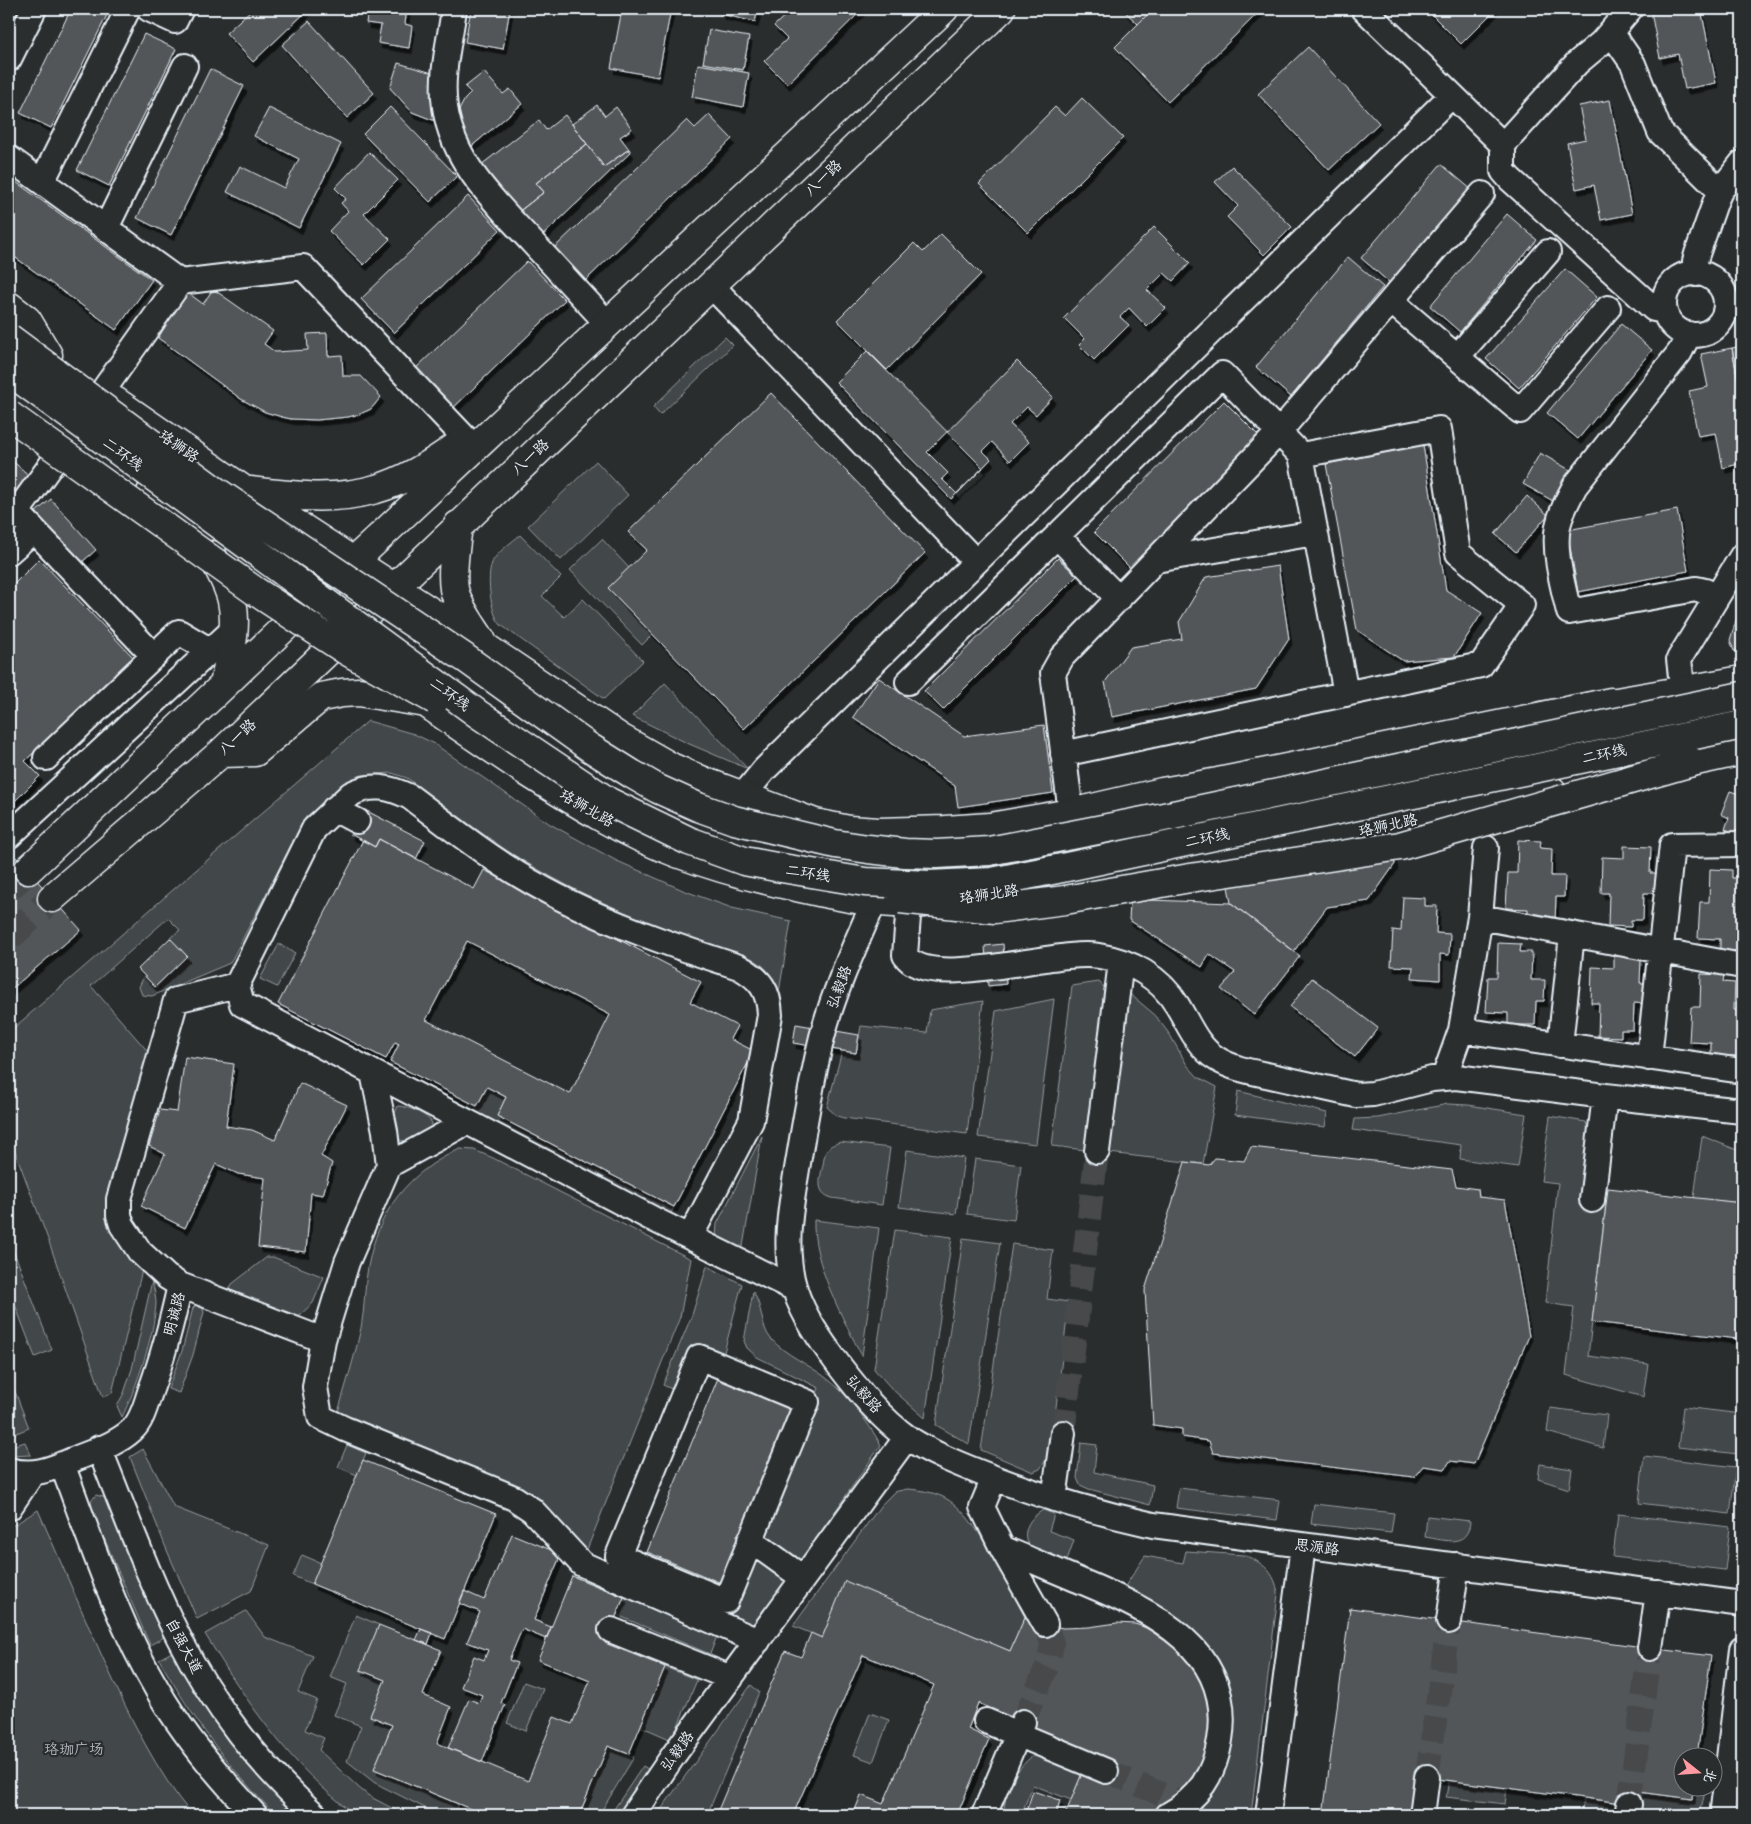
<svg xmlns="http://www.w3.org/2000/svg" width="1751" height="1824" font-family="'Comic Neue','LXGW WenKai TC',sans-serif">
<defs>
<filter id="shadow"><feDropShadow dx="3" dy="5.5" stdDeviation="0" flood-color="#0009"/></filter>
</defs>
<rect width="100%" height="100%" fill="#2a2d2e"/>
<filter id="ink" filterUnits="userSpaceOnUse"><feTurbulence type="fractalNoise" baseFrequency=".02" numOctaves="2"/><feDisplacementMap in="SourceGraphic" scale="10" xChannelSelector="R" yChannelSelector="G"/><feConvolveMatrix kernelMatrix="1 2 1 2 8 2 1 2 1" color-interpolation-filters="sRGB"/></filter>
<g filter="url(#ink)">
<!-- green -->
<path fill="#424648" stroke="#959ca0" d="M725 337 733 345 660 415 653 407Z
M596 461 628 495 561 560 528 526Z
M520 535 561 577 542 596 564 617 583 599 643 661 604 699 501 625C490 614 485 572 494 559 500 550 512 542 520 535Z
M602 539 629 568 608 588 653 634 642 645 570 570Z
M665 683 748 769 687 743 632 716Z
M368 721 414 734 433 743 550 824 615 860 685 891 732 908 791 921 779 992C771 975 768 967 751 958 679 934 607 909 541 871 493 845 451 809 407 778L392 773 362 775 348 782 306 817 230 963 152 996 142 995 139 987 144 976 155 987 187 956 170 938 180 930 168 918 91 986 151 1055 107 1213C109 1236 128 1253 142 1270L112 1393 103 1397 49 1242 9 1135V1032Z
M279 944 295 953 277 987 260 979Z
M1099 982 1106 989 1085 1150 1052 1146 1072 986Z
M1130 994 1155 1015 1170 1035 1187 1065 1198 1077 1217 1087 1203 1164 1109 1153Z
M1054 999 1036 1144 978 1137 996 1011Z
M983 1001 967 1134 844 1118 837 1116 827 1107 842 1051 856 1053 861 1026 927 1033 930 1010Z
M487 1087 506 1097 497 1116 674 1207 669 1217 465 1112 470 1102 477 1106Z
M1238 1091 1327 1113 1325 1127 1235 1115Z
M1448 1104 1468 1105 1526 1114 1518 1167 1460 1159 1461 1145 1353 1130 1355 1119 1378 1118Z
M398 1106C408 1106 428 1115 432 1123L431 1127 409 1140 401 1141 399 1138 395 1113Z
M1550 1116 1586 1122 1591 1143 1584 1199 1606 1202 1588 1356 1648 1364 1643 1397 1566 1375 1574 1307 1545 1303 1558 1183 1541 1181Z
M762 1136 743 1246 734 1247 716 1238 717 1224Z
M1702 1136 1742 1152V1203L1694 1198Z
M840 1142 890 1148 882 1205 832 1198C815 1193 820 1179 823 1165 824 1160 824 1154 827 1150 830 1145 835 1144 840 1142Z
M460 1149 474 1150 493 1158 691 1259 680 1317 586 1552 530 1495 514 1483 338 1412C346 1384 355 1356 361 1328 365 1308 364 1287 368 1267 378 1211 408 1172 460 1149Z
M907 1150 964 1158 956 1214 899 1207Z
M975 1159 1021 1165 1014 1220 967 1214Z
M814 1220 879 1228 862 1356C843 1319 812 1262 814 1220Z
M895 1230 952 1237 925 1418 892 1389 874 1369Z
M963 1238 1000 1243 969 1444 936 1425Z
M9 1239 52 1350 35 1357 9 1289Z
M1012 1244 1053 1250 1047 1299 1069 1302 1053 1431 1048 1457 1040 1469 1033 1472 981 1450Z
M267 1257H273L324 1277 313 1303 300 1315H289L229 1290 232 1284Z
M707 1266 742 1284 723 1356 695 1346 676 1391 663 1385 692 1315Z
M152 1281C154 1289 156 1296 156 1304 154 1336 136 1389 122 1417L117 1406 124 1393 132 1369Z
M753 1292C763 1306 760 1326 771 1339 786 1355 808 1364 825 1377 848 1394 867 1421 881 1445L798 1565 764 1538 766 1524 819 1388 757 1357 747 1348 744 1341Z
M196 1305 202 1306 204 1312 193 1355 179 1393 168 1389 182 1351 193 1308Z
M9 1376 29 1428 9 1436Z
M1683 1407 1742 1414 1738 1454 1678 1447Z
M1550 1408 1607 1415 1603 1448 1547 1432Z
M25 1442 31 1455 9 1456V1447Z
M1081 1443 1097 1445 1094 1472 1153 1485 1150 1505 1089 1489 1080 1485 1077 1478Z
M347 1445 366 1453 357 1475 338 1467Z
M143 1449 174 1507 269 1545 251 1591 197 1619 166 1548 130 1457Z
M1644 1456 1736 1467 1730 1514 1639 1503Z
M1540 1464 1572 1469 1569 1489 1538 1479Z
M1179 1488 1280 1500 1277 1520 1176 1508Z
M907 1489C923 1490 941 1493 954 1504 982 1527 1007 1584 1025 1617L1010 1651 845 1582 822 1638 793 1626 881 1505 894 1492Z
M96 1495 103 1497 107 1501 132 1562 166 1636 150 1645 92 1510 91 1501Z
M1314 1504 1394 1513 1391 1533 1311 1524Z
M38 1510C61 1562 83 1615 107 1667 131 1719 156 1771 192 1815H9V1528Z
M1043 1510 1054 1514 1049 1531 1074 1540 1066 1563C1053 1557 1021 1550 1026 1531 1028 1521 1035 1515 1043 1510Z
M1618 1514 1730 1527 1725 1570 1613 1557Z
M1427 1516 1470 1521C1468 1549 1445 1540 1425 1537Z
M1186 1551 1243 1555C1263 1562 1275 1572 1278 1594L1251 1815H1206L1199 1798 1226 1732 1124 1588 1145 1556 1183 1563Z
M302 1555 321 1563 312 1584 293 1576Z
M757 1558 790 1577 754 1627 726 1614 747 1564Z
M624 1597 717 1636 710 1654 617 1615Z
M246 1611 265 1637 313 1656 298 1692 317 1700 305 1730 324 1738 319 1750 359 1788 369 1796 405 1815H356C291 1768 246 1701 205 1634Z
M356 1615 379 1625 361 1670 385 1680 370 1716 392 1725 374 1769 458 1804 454 1815H439L375 1783 347 1761 361 1726 334 1715 347 1684 330 1677Z
M174 1651 299 1815H276C227 1766 193 1719 159 1659Z
M665 1667 697 1680 672 1740 640 1726Z
M524 1682 543 1689 526 1731 507 1723Z
M751 1685 759 1692 707 1815H657Z
M870 1713 889 1720 873 1762 854 1755Z
M608 1746 634 1757 599 1815H579Z
M1039 1752 1083 1771 1071 1800 1033 1785 1021 1815H1004C1004 1790 1016 1765 1039 1752Z
M643 1766 656 1774 627 1815H610Z
M1449 1780 1507 1788 1505 1804 1446 1797Z
M1693 1787H1706L1700 1815H1636L1639 1792 1692 1798Z
M1584 1798 1622 1803 1620 1815H1581Z"/>
<!-- building -->
<path fill="#535759" stroke="#e8f1f8" fill-rule="evenodd" filter="url(#shadow)" d="M9 9H15L9 23Z
M71 9H110L51 128 20 113Z
M252 9H309L253 62 226 33Z
M368 9H407L405 24 412 26 409 48 378 43 381 25 366 23Z
M471 9H510L503 49 465 42Z
M622 9H671L658 77 611 68Z
M722 9H758L755 22 721 14Z
M792 9H863L787 84 764 61 787 39 774 26Z
M1122 9H1153L1138 24Z
M1153 9H1262L1168 102 1115 47Z
M1426 9H1496L1461 44Z
M1668 9H1701L1716 83 1685 89 1678 54 1660 58 1651 12Z
M309 21 374 93 347 118 282 45Z
M709 30 749 37 743 70 703 63Z
M144 34 176 49 109 186 77 170Z
M1308 47 1379 123 1329 170 1258 94Z
M398 63 436 74 438 122 412 112 390 88Z
M698 64 749 73 743 107 692 97Z
M210 69 244 86 171 235 137 218Z
M484 72 503 94 510 89 522 104 472 146 467 141 461 126 459 110 465 99 471 93 465 87Z
M1082 98 1123 138 1028 233 979 184 1055 107 1065 116Z
M1610 100 1632 214 1601 220 1594 185 1576 189 1567 143 1586 139 1579 106Z
M597 105 605 116 616 107 632 129 620 137 629 149 604 167 572 124Z
M390 107 457 176 430 202 363 134Z
M269 108 341 144 299 228 227 192 240 166 284 188 299 159 254 136Z
M565 115 587 144 536 183 544 192 517 213 481 165 539 120 546 130Z
M709 115 732 139 584 282 553 249 687 120 695 128Z
M587 144 604 167 629 149 631 152 538 240 517 213 544 192 536 183Z
M369 152 398 180 364 214 390 239 364 265 329 231 348 211 341 203 346 199 335 188Z
M1441 164 1472 190 1392 285 1361 258Z
M1232 166 1292 227 1264 255 1227 217 1238 206 1215 182Z
M9 177 152 280 116 330 9 253Z
M468 196 500 230 394 333 361 299Z
M1507 214 1537 240 1460 332 1430 306Z
M1154 227 1190 263 1173 281 1164 273 1147 290 1166 308 1147 327 1129 308 1120 317 1129 325 1094 360 1079 345 1085 339 1064 318Z
M941 234 981 274 887 370 837 320 914 243 923 252Z
M1348 257 1383 287 1291 397 1256 367Z
M527 261 565 300 449 412 411 373Z
M1565 269 1597 297 1519 388 1486 359Z
M213 289 273 331 264 344 275 352 308 350 307 334 327 333 328 356 342 355 343 376H361L381 397 371 409 360 414 348 417 317 420 291 419 282 417 265 412 241 399 158 338 187 292 203 304Z
M1621 324 1652 350 1578 439 1547 413Z
M1742 346V402L1732 348Z
M1732 348 1742 402V463L1723 468 1716 433 1698 436 1689 391 1708 387 1701 354Z
M867 351 983 468 951 499 836 382Z
M1017 361 1053 397 1036 415 1027 407 1010 424 1029 442 1010 461 992 442 983 451 991 459 957 494 942 479 948 473 927 452Z
M771 393 925 553 744 729 608 588 647 550 628 532Z
M1224 401 1260 437 1130 568 1094 532Z
M1423 445 1446 590 1482 613 1454 657 1403 661 1357 630 1326 464Z
M1540 453 1570 470 1553 501 1523 484Z
M9 458 32 478 9 507Z
M1527 496 1548 515 1516 552 1495 534Z
M51 499 96 550 81 563 36 512Z
M1677 510 1688 571 1578 592 1567 530Z
M1058 558 1077 576 943 710 924 691Z
M39 559 133 657 25 761 40 776 9 807V589Z
M1278 566 1289 639 1256 689 1112 717 1105 682 1131 647 1182 639 1179 622 1206 577Z
M1742 602V649L1734 651 1730 640Z
M879 678 964 736 1044 725 1053 793 958 807 955 786 853 717Z
M1730 791 1742 795V835L1725 829 1729 818 1721 814Z
M363 809 425 841 416 859 379 839 375 847 350 834Z
M379 839 474 889 484 870 701 982 690 1002 737 1026 730 1039 754 1051 674 1207 497 1116 506 1097 487 1087 477 1106 390 1062 399 1044 395 1042 386 1059 278 1004 363 840 375 847ZM467 941 610 1015 570 1094 426 1020Z
M1518 840 1541 841 1540 848 1552 849 1551 876H1565L1564 897H1556L1555 922 1528 921V909L1506 908 1508 873H1517Z
M1624 846 1651 847 1650 873H1659L1658 893H1644L1643 920H1631V927L1608 926 1609 893H1601L1602 857 1624 858Z
M1393 853 1395 864 1369 901 1327 907 1294 951 1231 903 1227 881Z
M16 857 81 930 9 991V863Z
M1710 869 1732 870V878H1742V951L1720 950V939L1698 938 1700 902H1709Z
M1403 897 1425 898V906H1437L1436 933 1450 934 1449 955 1440 954V980L1412 978 1413 967 1391 966 1393 930 1401 931Z
M1149 900 1231 903 1300 956 1254 1015 1221 989 1235 972 1209 954 1202 967 1129 920 1130 903Z
M170 938 187 956 155 987 138 969Z
M1498 943 1521 944 1520 952H1532L1531 980H1545L1544 1001H1536L1535 1025H1508V1013L1486 1012 1488 977H1497Z
M1003 944 1006 984 988 986 985 946Z
M1614 956 1641 958 1640 983H1649L1648 1004 1634 1003 1633 1030H1621V1037L1598 1036 1599 1003H1591L1592 967 1614 968Z
M1701 974 1724 975 1723 982 1735 983 1734 1010H1742V1031H1739L1738 1056 1711 1055V1043L1689 1042 1691 1007H1700Z
M1312 978 1378 1028 1355 1057 1290 1007Z
M796 1024 859 1035 856 1053 793 1043Z
M185 1057 234 1064 226 1126 252 1130 275 1140 300 1083 347 1105 321 1156 332 1163 323 1195 311 1193 306 1252 258 1247 265 1178 238 1174 216 1164 185 1228 141 1206 165 1154 149 1146 160 1110 177 1112Z
M1251 1147 1452 1170 1456 1186 1478 1189 1479 1197 1505 1200 1529 1336 1474 1464 1450 1461 1445 1469 1423 1466 1414 1477 1213 1453 1209 1441 1182 1437V1429L1153 1425 1145 1290 1185 1162 1209 1165 1215 1158 1244 1161Z
M1608 1188 1742 1203V1304L1738 1339 1592 1322Z
M718 1378 792 1409 721 1583 647 1552Z
M363 1460 496 1514 445 1639 312 1584Z
M512 1534 561 1554 534 1620 551 1627 546 1639 522 1629 509 1660 517 1663 501 1703 505 1705 482 1762 448 1748 469 1699 479 1703 482 1695 461 1687 474 1656 484 1660 488 1650 467 1642 480 1612 459 1603 464 1591 484 1600Z
M572 1576 624 1597 605 1643 665 1667 629 1754 608 1746 579 1815H485L374 1769 392 1725 370 1716 385 1680 360 1670 379 1625 441 1650 423 1695 451 1707 437 1743 528 1781 554 1717 572 1724 590 1681 538 1660Z
M845 1581 1010 1651 1025 1617 1045 1624 1063 1628 1089 1627 1117 1623 1135 1624 1164 1634 1211 1686 1209 1764 1164 1810 1146 1811 1144 1815H1065L1083 1771 1103 1779 1112 1760 978 1703 968 1729 989 1739 957 1815H853L861 1795 883 1804 934 1685 863 1655 793 1815H716L785 1651 801 1657 811 1633 822 1638Z
M1350 1608 1711 1656 1697 1756H1684V1786H1693L1692 1799 1639 1792 1638 1805 1415 1776 1409 1815H1323Z
M421 1629 432 1633 428 1644 416 1640Z
M1033 1791 1060 1800 1056 1815H1025Z"/>
<g fill="none" stroke-linecap="round" stroke-linejoin="round">
<!-- minor-tunnel -->
<path stroke="#464a4c" stroke-width="24" stroke-dasharray="24 12" stroke-linecap="butt" d="M1063 1433 1097 1151
M1023 1722 1049 1662 1052 1643 1045 1624
M1106 1771 1180 1802
M1427 1777 1449 1621
M1629 1804 1650 1648"/>
<!-- major-tunnel -->
<path stroke="#464a4c" stroke-width="28" stroke-dasharray="28 14" stroke-linecap="butt" d="M9 887 28 870
M9 937 52 898"/>
<defs>
<path id="minor" d="M149 9 175 21 181 9
M454 9C450 40 440 75 445 107 453 163 496 203 532 242 557 269 582 296 607 323
M1630 9 1601 43 1577 63 1503 145V171L1510 179 1654 309 1665 311
M1611 32 1633 64 1660 132 1720 191
M9 59 34 9
M1452 95 1503 145
M9 158 180 282
M42 182 128 9
M106 228 185 66
M1664 304a31 31 0 1 1 62 0a31 31 0 1 1-62 0Z
M1696 274 1695 261 1697 254 1716 200 1720 191 1742 163
M711 285 975 561
M1391 301 1520 411 1608 308
M1689 334 1680 352 1575 486C1568 499 1561 512 1558 526 1553 551 1563 587 1569 612L1696 589 1705 591 1716 596
M1457 357 1548 252
M102 392 180 282 303 267 466 439
M69 440 17 512 154 656
M1301 455 1346 694
M1057 536 1119 599
M9 552 34 530
M1156 560 1315 533
M908 682 1222 374 1301 455 1439 429 1458 553 1522 605 1481 665 1063 754
M1682 686 1679 659 1742 556
M46 758 179 632 211 651
M742 797 764 770 1452 95 1364 9
M334 809 357 821
M1071 813 1053 673 1062 657 1279 432 1482 194
M9 836 234 629
M874 902C855 946 834 990 822 1037 812 1078 805 1121 798 1163 791 1205 782 1249 795 1290 804 1317 821 1341 838 1364 858 1390 881 1419 908 1438 931 1453 956 1463 981 1473 1037 1495 1094 1512 1153 1525L1742 1604
M909 904 905 955C929 993 1056 948 1099 956 1131 961 1160 977 1177 1005 1189 1024 1197 1047 1217 1059 1233 1069 1253 1072 1271 1076 1299 1082 1328 1089 1356 1095L1373 1094 1432 1079 1456 1077 1605 1096 1742 1111
M1480 917 1742 966
M237 985 176 1000 119 1199V1215L122 1225 140 1252 167 1277 180 1285 323 1340
M1461 1030 1742 1071
M1560 1045 1572 935
M1649 1058 1672 845 1742 844
M373 1073 385 1131 389 1165 347 1262 323 1340 315 1387 320 1417 345 1429 514 1498 532 1510 582 1564 758 1641
M1444 1078 1461 1030 1480 917 1486 848
M1097 1151 1121 962
M389 1165 467 1122
M1592 1200 1605 1096
M690 1237 751 1121 770 1015C769 991 761 979 739 967 658 941 577 913 505 866 472 845 441 820 410 797 390 787 371 783 351 794L314 829 237 985 242 1004 653 1219 795 1289
M699 1357 807 1402 726 1601 618 1556Z
M99 1448C125 1512 148 1577 179 1638 212 1704 260 1766 315 1815
M62 1464C90 1538 117 1622 157 1689 183 1735 219 1777 255 1815
M9 1470C35 1477 51 1469 75 1459 94 1451 117 1444 132 1430 142 1421 146 1404 150 1392 163 1357 172 1322 180 1285
M994 1478 982 1507 1002 1548 1045 1624
M1054 1499 1063 1433
M9 1508 32 1474
M750 1540 803 1578
M1002 1548C1029 1559 1056 1571 1083 1582 1152 1611 1235 1650 1220 1740 1214 1775 1199 1798 1168 1815
M1449 1621 1457 1565
M611 1630 731 1678
M1650 1648 1658 1592
M986 1721 1106 1771
M633 1815 673 1756 907 1437
M984 1815 1023 1722
M1268 1815 1303 1546
M1422 1815 1427 1777
M1627 1815 1629 1804
M1725 1815 1723 1808 1725 1792 1742 1649"/>
<path id="major" d="M9 396 124 481
M115 401 244 490 485 647 622 739 671 767 706 782 815 823 849 830 879 832 945 830 990 827 1071 813 1162 792 1218 782 1611 702
M250 491C291 496 336 501 376 489 405 481 438 460 461 443
M458 525C456 546 451 569 454 589 458 607 472 625 482 641
M212 555C219 570 229 585 232 601 238 628 229 659 224 685
M408 690C446 718 485 744 524 770 573 801 623 833 677 853 717 868 759 879 801 888 842 897 884 906 925 903
M221 753 255 752 321 697 342 693 359 692 426 703
M1668 767 1742 751
M28 870 224 685 354 561 944 9
M995 893 1238 857 1552 791
M52 898 221 753 1001 9"/>
<path id="highway" d="M9 306 27 320 48 355
M1588 707 1742 680"/>
</defs>
<!-- minor casing -->
<use href="#minor" stroke="#e8f1f8" stroke-width="28"/>
<!-- major casing -->
<use href="#major" stroke="#e8f1f8" stroke-width="31"/>
<!-- highway casing -->
<use href="#highway" stroke="#e8f1f8" stroke-width="31"/>
<!-- minor -->
<use href="#minor" stroke="#2a2d2e" stroke-width="24"/>
<!-- major -->
<use href="#major" stroke="#2a2d2e" stroke-width="28"/>
<!-- highway -->
<use href="#highway" stroke="#2a2d2e" stroke-width="28"/>
<defs>
<path id="highway-bridge" d="M9 338 214 490 465 658 589 747 632 774 658 789 698 807 734 820 835 844 868 849 905 853 937 854 989 851 1159 818 1742 696
M9 371 478 714 609 802 689 841 744 861 776 867 865 882 929 885 992 882 1062 868 1742 725
M9 415 255 591 347 651 435 700
M900 899 995 909 1065 900 1190 878 1400 846 1692 762"/>
</defs>
<!-- highway-bridge casing -->
<use href="#highway-bridge" stroke="#e8f1f8" stroke-width="31" stroke-linecap="butt"/>
<!-- highway-bridge -->
<use href="#highway-bridge" stroke="#2a2d2e" stroke-width="28"/>
</g>
</g>
<g text-anchor="middle" dominant-baseline="central" stroke-width="4.5" stroke-linejoin="round" paint-order="stroke">
<!-- street labels -->
<g font-size="15" fill="#e8f1f8" stroke="#2a2d2e">
<text transform="translate(823 178) rotate(-44)">八一路</text>
<text transform="translate(179 446) rotate(35)">珞狮路</text>
<text transform="translate(123 454) rotate(36)">二环线</text>
<text transform="translate(530 457) rotate(-43)">八一路</text>
<text transform="translate(450 694) rotate(36)">二环线</text>
<text transform="translate(237 737) rotate(-43)">八一路</text>
<text transform="translate(1604 754) rotate(-12)">二环线</text>
<text transform="translate(587 808) rotate(30)">珞狮北路</text>
<text transform="translate(1388 825) rotate(-12)">珞狮北路</text>
<text transform="translate(1207 838) rotate(-12)">二环线</text>
<text transform="translate(808 873) rotate(9)">二环线</text>
<text transform="translate(989 894) rotate(-8)">珞狮北路</text>
<text transform="translate(839 987) rotate(-70)">弘毅路</text>
<text transform="translate(174 1314) rotate(-75)">明诚路</text>
<text transform="translate(864 1394) rotate(48)">弘毅路</text>
<text transform="translate(1317 1547) rotate(7)">思源路</text>
<text transform="translate(184 1646) rotate(62)">自强大道</text>
<text transform="translate(677 1751) rotate(-54)">弘毅路</text>
</g>
<!-- park labels -->
<g font-size="15" fill="#aeb5ba" stroke="#2a2d2e">
<text x="74" y="1749">珞珈广场</text>
</g>
</g>
<!-- margin -->
<rect width="1751" height="1824" fill="none" stroke="#2a2d2e" stroke-width="30"/>
<rect x="15" y="15" width="1721" height="1794" fill="none" stroke="#e8f1f8" stroke-width="2" filter="url(#ink)"/>
<!-- north arrow -->
<g transform="translate(1698 1772) rotate(107)"><circle r="24" fill="#2a2d2e" stroke="#767b7f"/>
<path d="M0-4L9 19L0 12L-9 19Z" fill="#ff9aa2"/>
<text y="-8" font-size="14" font-weight="bold" text-anchor="middle" fill="#e8f1f8">北</text>
</g>
</svg>
